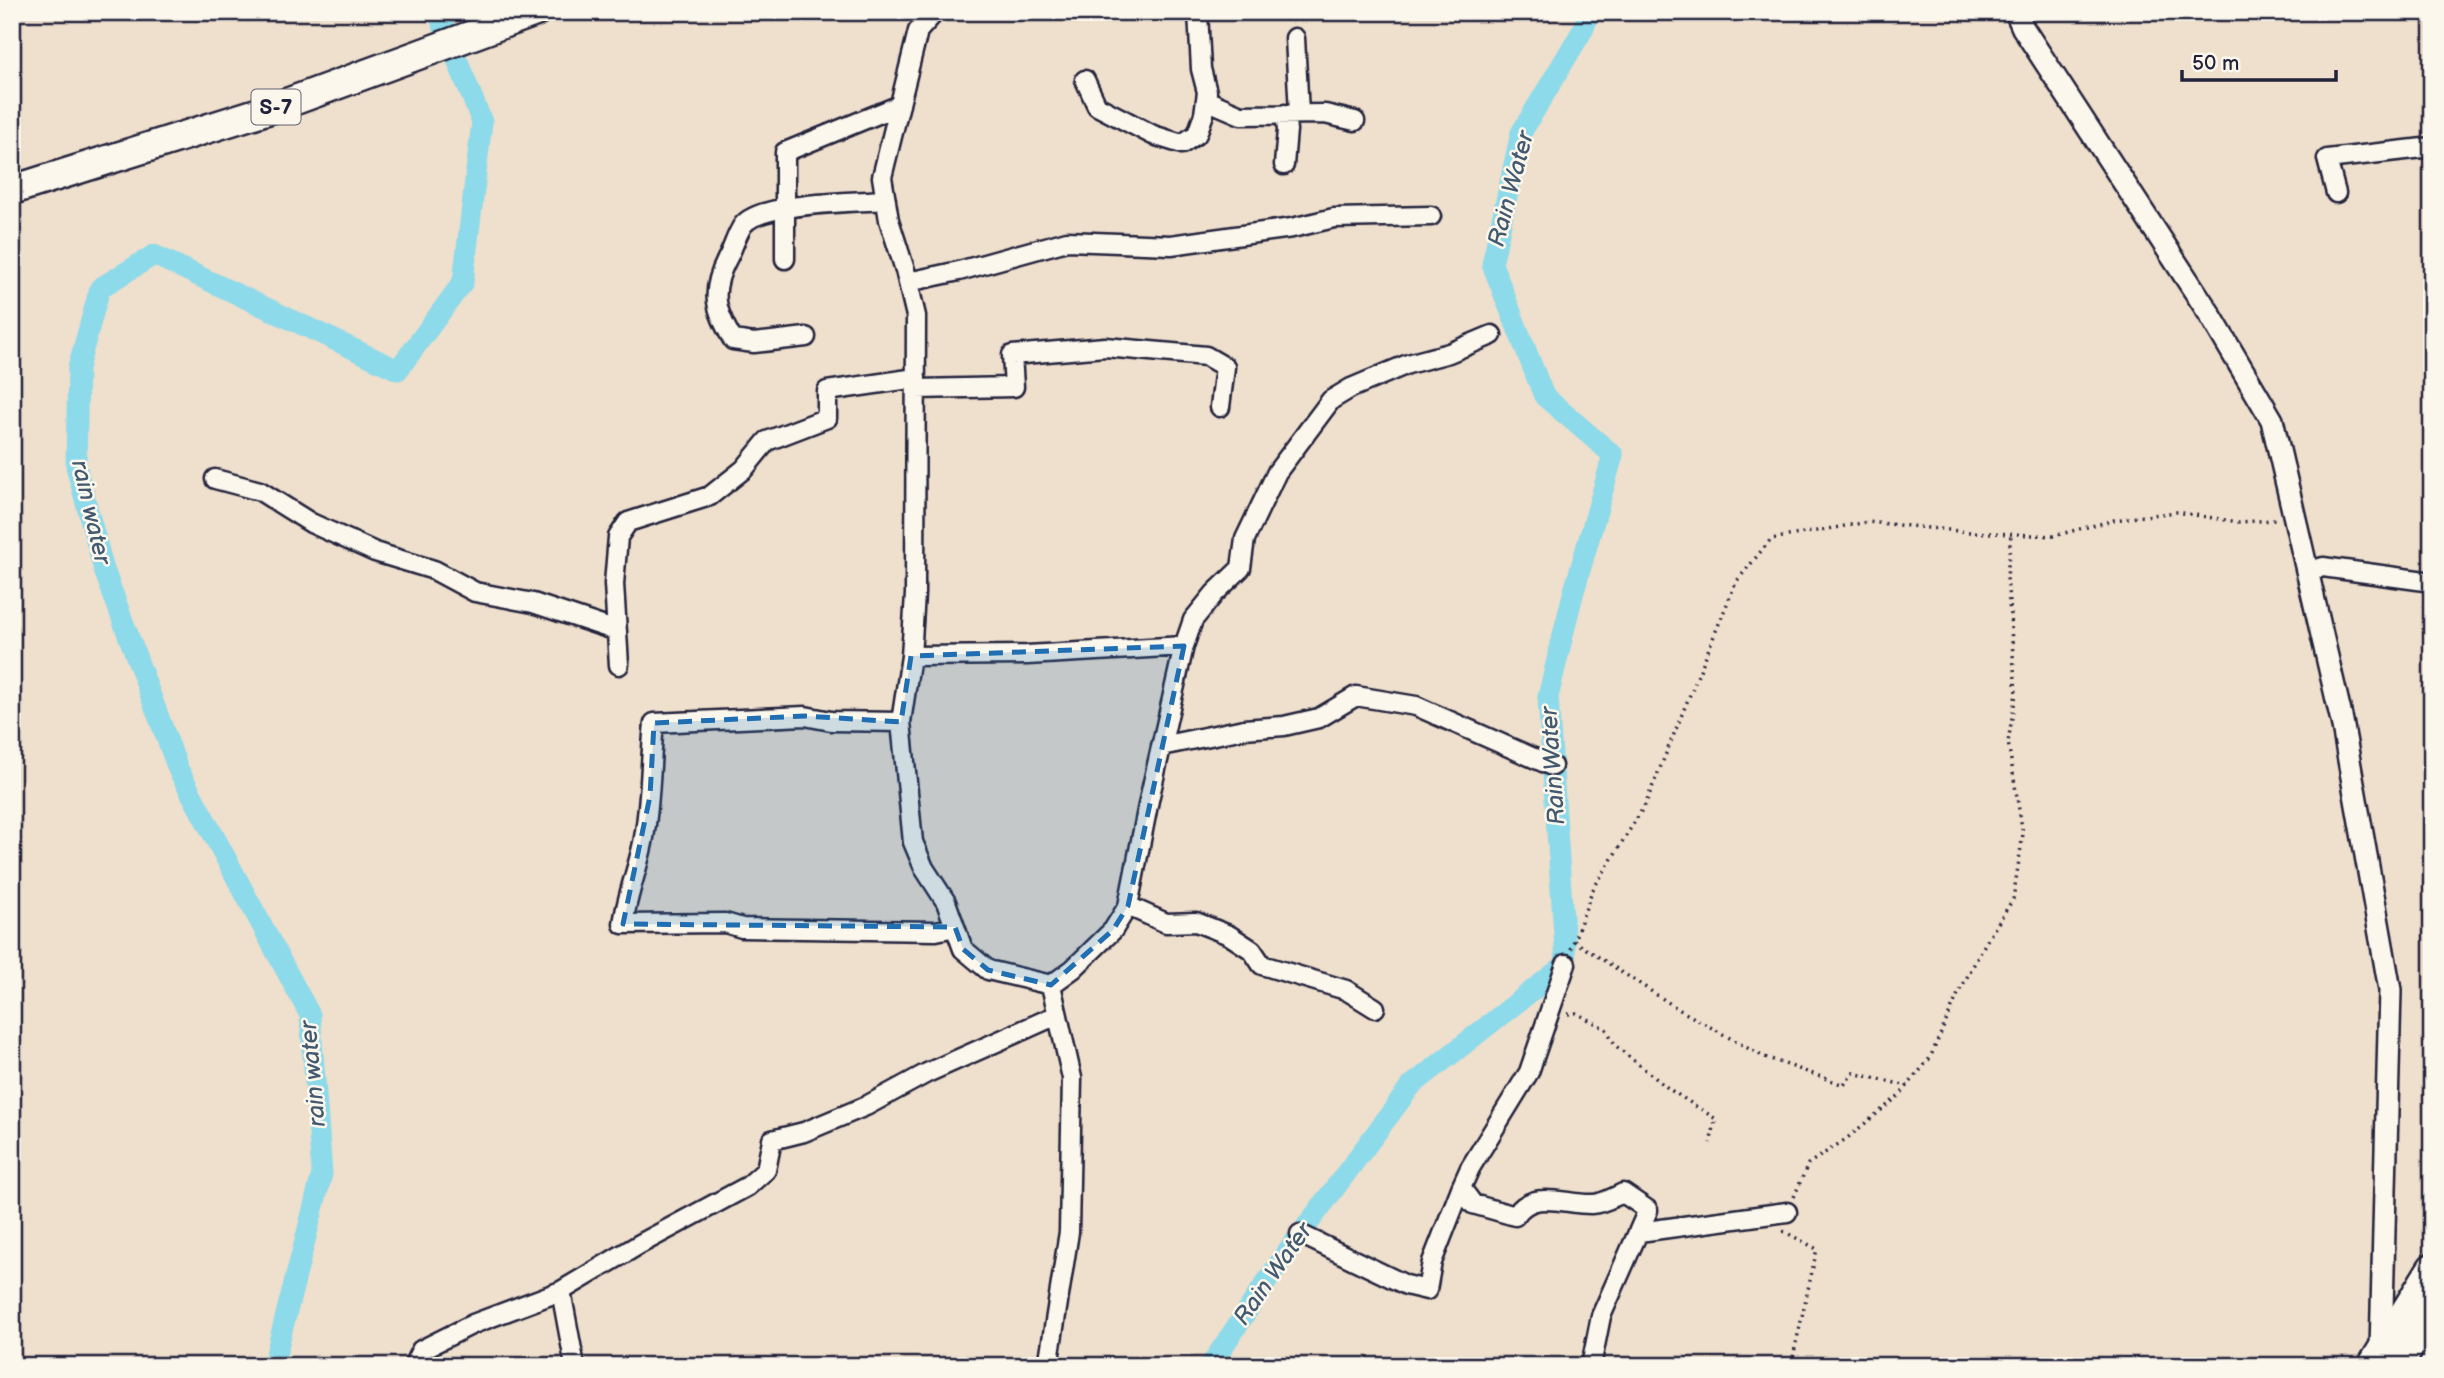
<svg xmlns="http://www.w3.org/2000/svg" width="2444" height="1378" font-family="'Balsamiq Sans',sans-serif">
<rect width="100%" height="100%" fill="#efdfcd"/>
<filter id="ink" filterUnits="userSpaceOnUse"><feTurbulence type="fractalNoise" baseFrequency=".0143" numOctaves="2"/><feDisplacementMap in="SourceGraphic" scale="14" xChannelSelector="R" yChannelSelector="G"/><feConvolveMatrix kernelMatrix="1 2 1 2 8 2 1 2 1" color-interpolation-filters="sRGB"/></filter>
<g filter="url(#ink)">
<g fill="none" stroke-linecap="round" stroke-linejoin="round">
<!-- canal -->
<path stroke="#8cdaea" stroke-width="21" d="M273 1366 322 1174 310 1015 178 769 104 570 76 466 78 368 100 288 154 255 398 370 463 282 482 122 438 12
M1210 1366 1282 1259 1411 1086 1566 964 1548 697 1572 598 1613 455 1544 396 1492 264 1521 133 1584 28 1589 12"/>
<defs>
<path id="minor" d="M935 12 918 31 882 177 889 220 905 270 916 316 915 594 911 656 901 722 913 842 924 868 946 902 963 949 988 970 1051 985 1072 1078 1069 1232 1048 1366
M1295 38 1299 113
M1085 80 1097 106 1153 135 1182 144 1197 134 1204 114 1207 92 1201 69 1198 12
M1206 100 1241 115 1325 114 1355 121
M1284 165 1287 130 1285 114
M2336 193 2327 159 2432 147
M785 259V152L900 105
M908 282 959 271 1067 241 1171 245 1292 228 1334 218 1431 216
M806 337 754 343 733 340C715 310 710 292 727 259 733 249 736 235 743 225 760 202 857 202 886 200
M916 389 1014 387 1012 355 1105 347 1206 356 1225 367 1220 407
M215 479 260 491 311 523 375 552 434 570 475 592 533 603 617 631
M2307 572 2323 567 2432 582
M911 656 1027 655 1184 646
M619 665 614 584 618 537 628 522 710 496 744 469 767 441 827 418V391L916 378
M901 722 831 721 805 716 654 723C650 763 651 803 643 843 637 871 627 896 623 924L725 923 742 928 936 931 955 927
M1161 746 1244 729 1284 726 1319 718 1356 696 1416 706 1552 766
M1128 906 1166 923 1196 922 1229 935 1252 950 1262 965 1346 990 1375 1008
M1566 964 1529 1072 1470 1168 1461 1188 1473 1204 1515 1216C1533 1188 1565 1205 1592 1204 1602 1204 1614 1197 1623 1193L1648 1210 1601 1316 1591 1366
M1051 985 1073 969 1113 930 1128 906 1149 800 1184 646 1193 620 1215 593 1241 568 1245 539 1277 472 1331 400 1351 388 1408 364 1449 353 1492 335
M1639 1232 1787 1212
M1300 1234 1406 1285 1427 1290 1432 1262 1461 1188
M561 1291 575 1366
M413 1366 421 1350 473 1324 561 1291 640 1244 748 1186 766 1170 772 1140 804 1132 866 1106 927 1073 1057 1015"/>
<path id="tertiary" d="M2016 12 2023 28 2209 313 2272 420 2342 721 2390 990 2381 1350"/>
<path id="primary" d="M12 190 276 107 535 12
M2372 1366 2432 1268
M2398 1366 2432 1310"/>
</defs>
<!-- minor casing -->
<use href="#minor" stroke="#22223b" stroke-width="23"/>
<!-- tertiary casing -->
<use href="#tertiary" stroke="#22223b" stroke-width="26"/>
<!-- primary casing -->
<use href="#primary" stroke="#22223b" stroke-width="33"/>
<!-- path -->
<path stroke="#22223b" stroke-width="3.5" stroke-dasharray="2 5" stroke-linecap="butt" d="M1574 941 1680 1010 1762 1056 1844 1085 1853 1073 1908 1086
M1571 949 1592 891 1645 805 1736 582 1771 539 1868 522 1970 532 2053 536 2114 520 2176 512 2238 522 2275 520
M1568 1014 1576 1013 1606 1029 1616 1046 1669 1089 1716 1119 1710 1143
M1794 1197 1808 1164 1846 1139 1901 1094 1930 1058 1958 994 1986 942 2013 899 2023 834 2008 742 2016 693 2007 577 2011 534
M1783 1231 1817 1249 1791 1366"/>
<!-- minor -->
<use href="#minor" stroke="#fbf7ec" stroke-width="18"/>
<!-- tertiary -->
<use href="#tertiary" stroke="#fbf7ec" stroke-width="21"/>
<!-- primary -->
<use href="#primary" stroke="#fbf7ec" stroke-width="28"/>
</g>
</g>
<!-- marked area -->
<path fill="#1f6fb2" fill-opacity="0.2" stroke="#1f6fb2" stroke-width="5" stroke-dasharray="14 9" stroke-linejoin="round" d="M1184 646 1128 906 1113 930 1051 985 988 970 963 949 955 927 623 924 650 796 654 723 805 716 901 722 911 656Z"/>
<g text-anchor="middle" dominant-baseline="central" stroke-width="5" stroke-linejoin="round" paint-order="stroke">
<!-- shield labels -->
<rect fill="#fbf7ec" stroke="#636270" stroke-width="2" x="251.5" y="89.5" width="49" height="35" rx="5"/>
<g font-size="21" font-weight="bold" fill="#22223b">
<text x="276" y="107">S-7</text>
</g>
<!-- water labels -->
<g font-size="24" font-style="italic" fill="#425970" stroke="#fbf7ec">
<text transform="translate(1511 189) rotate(-75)">Rain Water</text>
<text transform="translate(91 512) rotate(77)">rain water</text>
<text transform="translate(1553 766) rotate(-94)">Rain Water</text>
<text transform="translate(313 1074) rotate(-95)">rain water</text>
<text transform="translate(1273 1274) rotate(-55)">Rain Water</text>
</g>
</g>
<!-- margin -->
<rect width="2444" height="1378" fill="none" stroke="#fbf7ec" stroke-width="42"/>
<rect x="21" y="21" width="2402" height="1336" fill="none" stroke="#22223b" stroke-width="2.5" filter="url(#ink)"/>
<!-- scale -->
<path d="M2182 70v10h154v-10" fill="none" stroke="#22223b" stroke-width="3.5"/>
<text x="2192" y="70" font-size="21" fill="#22223b" stroke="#fbf7ec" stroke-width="5" paint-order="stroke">50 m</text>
</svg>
